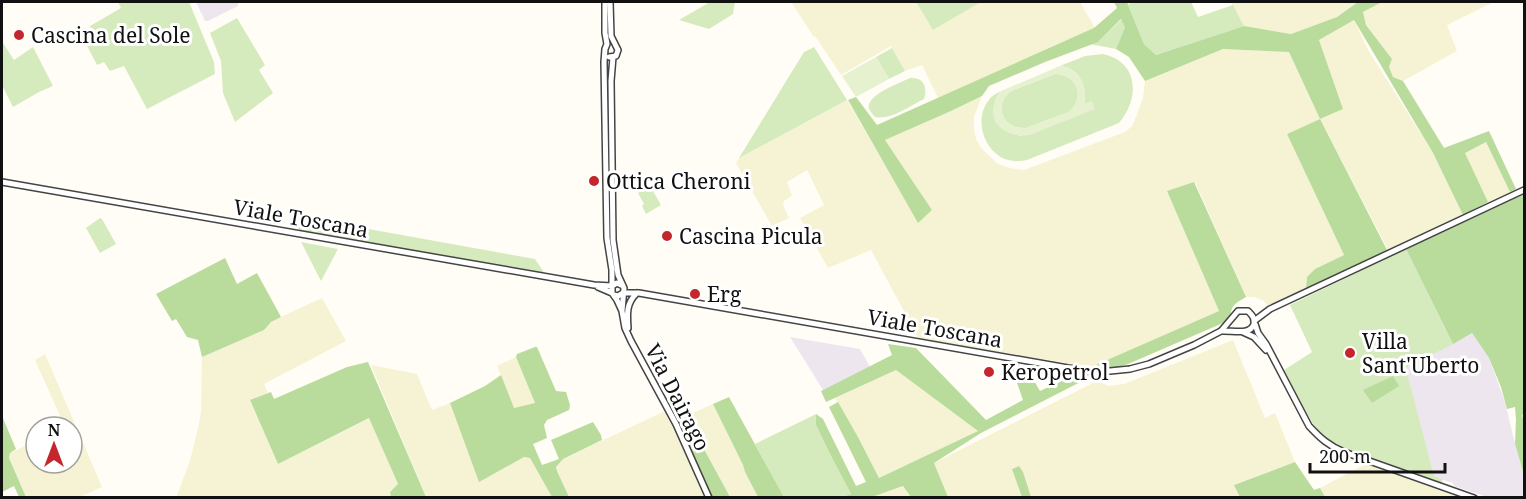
<svg xmlns="http://www.w3.org/2000/svg" width="1526" height="499" font-family="'Noto Serif',serif">
<rect width="100%" height="100%" fill="#fffdf5"/>
<!-- industrial -->
<path fill="#eee6ef" d="M196 2H239H238V6L208 21H205Z
M1472 333 1489 358 1505 402 1515 444 1524 475V497H1487L1454 486 1453 483 1434 477 1406 368Z
M790 337 860 349 870 367 823 390Z"/>
<!-- farmland -->
<path fill="#f6f3d4" d="M791 2H916L933 30 981 2H1080L1095 28 938 98 922 65 905 71 891 46 841 75 815 36 814 37Z
M1231 2H1358L1337 17 1291 34 1244 26Z
M1382 2H1494L1447 25 1457 51 1403 81 1393 77 1389 67 1392 59 1366 25 1363 12Z
M1354 20 1368 50 1433 153 1463 215 1388 250 1320 119 1287 134 1344 255 1315 269 1307 277 1306 288 1268 306 1264 301 1254 297H1246L1195 182 1167 191 1219 311 1091 367 919 339 871 250 828 268 800 218 824 205 807 170 787 182 792 196 784 201 783 205 789 218 772 226 736 163 739 158 847 100 918 222 932 210 885 140 951 111 982 96 974 117V129L976 139 981 148 998 164 1010 168 1024 170 1125 132 1132 126 1136 117 1143 98 1145 81 1223 49 1289 52 1320 119 1343 109 1319 40Z
M1486 142 1510 192 1488 202 1464 152Z
M322 298 346 341 264 384 268 393 250 401 278 464 370 418 398 485 390 492 391 497 176 498 190 461 199 424 201 411 202 357 263 330 271 322 281 317Z
M1233 340 1265 418 1275 413 1295 462 1235 484 1240 498 948 497 934 463 1097 381 1109 386 1124 384Z
M45 354 102 487 80 497H26L9 458 10 453 36 441V463H72V427H65L35 360Z
M516 357 535 403 514 408 497 366Z
M371 365 417 374 432 410 450 403 479 481 524 457 530 458 552 497H426Z
M896 370 978 431 879 478 858 437 835 398Z
M713 404 743 465 745 472 758 497H730L686 416Z
M663 412 666 413 678 439 705 497H569L557 471 556 467 563 459Z
M1366 464 1467 497H1325L1320 488Z
M904 486 911 497 872 498 880 494Z"/>
<!-- green -->
<path fill="#d5ebbd" d="M118 2H189L214 62 215 74 147 109 124 66 110 71 104 62 97 65 82 36 92 31 90 26 121 8Z
M710 2H735L733 14 709 29 679 20Z
M916 2H981L933 30Z
M1135 2H1191L1198 17 1233 5 1244 26 1156 55 1144 44 1128 4Z
M237 18 265 65 259 70 273 93 235 122 223 93 221 61 210 33Z
M1122 19 1125 27 1116 49 1090 44 1098 42Z
M3 43 14 60 33 47 53 86 39 92 13 107 2 85V44Z
M814 47 847 100 739 158 804 52Z
M892 48 905 71 889 79 876 57Z
M1103 54C1139 62 1140 98 1119 123L1027 160C1021 161 1014 162 1008 160 984 153 973 119 989 100 991 96 997 93 1001 91 993 100 993 112 996 123L1020 136 1084 105C1088 87 1080 68 1060 66L1085 56Z
M1055 74C1077 74 1086 97 1069 112L1026 128C1003 130 992 105 1011 91Z
M910 78C923 77 928 86 924 99L920 101C907 108 890 120 875 117 873 115 870 111 869 109 865 95 900 83 910 78Z
M650 186 661 205 646 214 642 206 644 204 638 193Z
M302 217 535 259 545 274 300 231C295 225 295 220 302 217Z
M100 218 102 219 116 244 100 253 86 228Z
M301 242 338 249 321 281Z
M1406 249 1453 344 1406 368 1434 476 1442 479 1443 486 1331 444C1309 424 1298 396 1284 370L1312 352 1290 305Z
M816 414V425L830 454 851 494 842 497H784L755 444Z"/>
<!-- forest -->
<path fill="#b9dc9c" d="M1114 2H1127L1144 44 1156 55 1244 26 1291 34 1337 17 1358 2H1382L1363 12 1366 25 1392 59 1389 67 1393 77 1403 81 1444 148 1489 131 1516 189 1510 192 1486 142 1465 153 1488 202 1463 215 1433 153 1354 20 1319 40 1343 109 1320 119 1388 252 1306 288 1307 277 1315 269 1344 255 1287 134 1320 119 1289 52 1223 49 1145 81 1129 57 1116 49 1125 27 1121 19 1098 42 1045 62 989 86 982 96 951 111 885 140 932 210 918 223 848 100 856 97 877 125 1094 28 1117 8Z
M1194 182 1246 297C1234 304 1231 305 1230 320L1128 364 1094 375 981 433 934 463 948 497H911L903 486 872 497H842L851 494 830 454 816 425V414L823 419 856 486 866 482 829 407 838 402 858 437 879 478 978 431 896 370 826 402 821 391 892 355 888 344 916 348 986 420 1023 400 1010 363 1026 367 1040 391 1091 367 1219 311 1167 191Z
M1524 194V414L1522 415 1524 422V475L1515 444 1516 420 1515 407 1507 409 1501 387 1489 358 1472 333 1453 344 1406 249Z
M225 258 237 284 257 273 281 317 271 322 264 330 202 357 198 340 187 337 176 319 172 321 156 294Z
M535 347H537L556 391 566 392 570 405 569 410 547 420 544 425 547 438 533 444 542 465 559 459 551 440 593 422 601 435 602 440 563 459 556 467 557 471 569 497H552L530 458 524 457 479 482 450 403 485 386 501 375 514 408 535 403 516 357 517 354Z
M368 362 426 497H391L390 492 398 484 369 418 278 464 250 400 271 392 274 399 347 367Z
M1393 376 1399 386 1372 403 1363 390Z
M729 397 784 497H758L745 472 743 465 713 404Z
M2 416 16 449 10 453 9 458 26 497H19L14 486 2 492Z
M686 416 730 497H711L677 421Z
M1295 462 1314 490 1320 488 1325 497H1240L1234 485Z
M1019 466 1023 472 1031 497H1022L1012 469Z"/>
<!-- pitch -->
<path fill="#e6f2cf" fill-rule="evenodd" d="M876 57 889 79 856 97 842 76Z
M1060 66C1080 68 1088 86 1084 104L1092 101 1095 109 1030 135C1001 139 981 116 1001 91ZM1055 74C1077 74 1086 97 1069 112L1026 128C1003 130 992 105 1011 91Z"/>
<g fill="none" stroke-linecap="round" stroke-linejoin="round">
<defs>
<path id="tertiary" d="M605 2V33L607 44 605 49 604 62 607 238 612 270V293
M609 57 616 56 618 50 611 36 610 2
M613 57 611 81 613 240 618 275 624 288 622 311
M2 182 594 285 612 286 617 283 621 285
M598 287 612 293 617 300 622 311 625 328 631 341 676 424 709 498
M614 295 618 296 623 293H639L1068 368 1090 371H1110L1130 369 1149 364 1194 345 1221 331 1238 311H1248C1252 315 1255 318 1254 324 1250 336 1232 330 1221 331
M1254 321 1270 309 1524 190
M1255 324 1258 333 1266 344 1309 426C1320 438 1329 446 1344 452L1474 498
M628 328C627 314 626 303 637 293
M1243 332 1254 337 1266 350"/>
</defs>
<!-- tertiary casing -->
<use href="#tertiary" stroke="#444" stroke-width="8"/>
<!-- tertiary -->
<use href="#tertiary" stroke="#fff" stroke-width="5"/>
</g>
<!-- markers -->
<g fill="#c4262e" stroke="#fff" stroke-width="2">
<circle cx="19" cy="35" r="6"/>
<circle cx="594" cy="181" r="6"/>
<circle cx="667" cy="236" r="6"/>
<circle cx="695" cy="294" r="6"/>
<circle cx="1350" cy="353" r="6"/>
<circle cx="989" cy="372" r="6"/>
</g>
<g text-anchor="middle" dominant-baseline="central" stroke-width="6" stroke-linejoin="round" paint-order="stroke">
<!-- poi labels -->
<g font-size="21" fill="#111" stroke="#fff" text-anchor="start">
<text x="31" y="35">Cascina del Sole</text>
<text x="606" y="181">Ottica Cheroni</text>
<text x="679" y="236">Cascina Picula</text>
<text x="707" y="294">Erg</text>
<text x="1362" y="341">Villa<tspan x="1362" dy="24">Sant'Uberto</tspan></text>
<text x="1001" y="372">Keropetrol</text>
</g>
<!-- street labels -->
<g font-size="21" fill="#111" stroke="#fff">
<text transform="translate(301 218) rotate(10)">Viale Toscana</text>
<text transform="translate(935 328) rotate(10)">Viale Toscana</text>
<text transform="translate(678 397) rotate(63)">Via Dairago</text>
</g>
</g>
<!-- border -->
<rect width="1526" height="499" fill="none" stroke="#111111" stroke-width="6"/>
<!-- north arrow -->
<g transform="translate(54 445)"><circle r="28" fill="#ffffff" stroke="#a0a0a0" stroke-width="1.5"/>
<path d="M0-4.5L10 22L0 15L-10 22Z" fill="#c4262e"/>
<text y="-9" font-size="16" font-weight="bold" text-anchor="middle" fill="#111111">N</text>
</g>
<!-- scale -->
<path d="M1310 463v9h135v-9" fill="none" stroke="#111111" stroke-width="3"/>
<text x="1319" y="463" font-size="18" fill="#111111" stroke="#ffffff" stroke-width="4.5" paint-order="stroke">200 m</text>
</svg>
